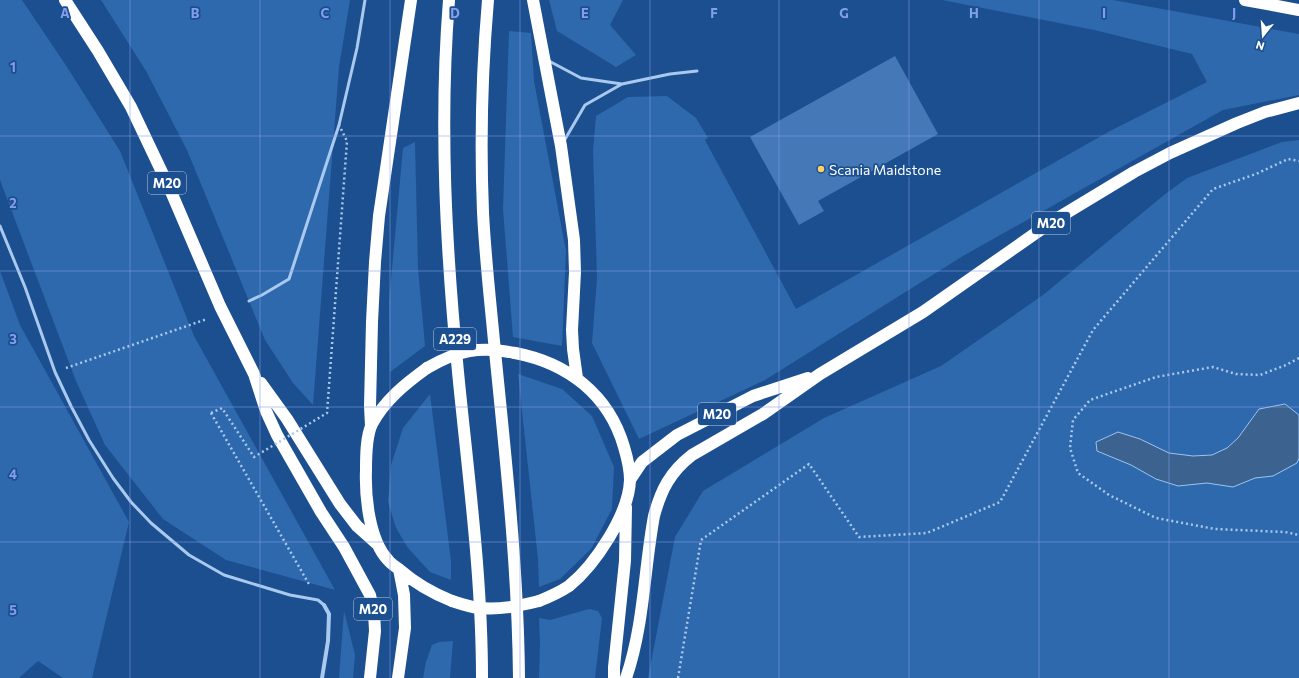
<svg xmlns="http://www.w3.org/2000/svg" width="1299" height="678" font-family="Commissioner,sans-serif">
<rect width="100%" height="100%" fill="#1b4f8f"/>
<!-- green -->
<path fill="#2e69ad" d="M0 0H22L67 67 120 151 194 336 335 590 226 560 163 519 105 445 76 381 0 180Z
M101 0H350L339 67 313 405 293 383 265 340 187 150 146 71Z
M549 0H623L610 25 636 55 616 67 557 31Z
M942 0H1113L1299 34V95L1223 110 963 256 765 380 639 439 592 343 597 278 593 151 596 116 628 97 667 96 696 118 708 138 705 140 796 309 1110 131 1207 82 1192 54 1094 30Z
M509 31 531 33 534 81 566 251 562 346 513 337 503 209Z
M1299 140V678H648L675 537 703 491 824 418 941 366 1043 295 1164 195 1187 178 1282 142Z
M415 142 418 268 425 346 390 372 389 302 403 148Z
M0 271 20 325 129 522 92 678H63L38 661 19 678H0Z
M518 374 562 389 592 416 614 467 612 509 591 549 560 579 539 587 538 559Z
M430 394 451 561V580L430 572 408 548 396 528 388 502 391 465 403 428Z
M589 609 598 611 602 618 595 678H539L540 644 539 618 550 620Z
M344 611 355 655 353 678H339Z
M453 641 450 678H423L426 662 432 645 439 642Z"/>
<!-- water -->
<path fill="#3c6290" stroke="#9cc4f0" d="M1285 404 1299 415V458L1297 463 1273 476 1255 478 1233 487 1207 483 1178 486 1156 479 1131 465 1097 451 1096 442 1118 432 1140 439 1169 453 1193 456 1212 455 1227 448 1238 438 1259 409Z"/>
<!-- building -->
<path fill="#4478b7" d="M895 56 938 134 818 201 824 211 799 225 750 137Z"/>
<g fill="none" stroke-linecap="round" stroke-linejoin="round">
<!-- path -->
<path stroke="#a9c9ee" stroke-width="2.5" stroke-dasharray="2 3" stroke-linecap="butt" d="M1299 358 1286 365 1260 375 1236 374 1213 367 1156 377 1090 400 1073 420 1070 448 1078 473 1109 495 1156 518 1215 529 1285 532 1299 535
M66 368 207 319
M211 413 310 586
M678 678 701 540 809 464 859 537 927 533 1000 502 1093 330 1213 189 1256 174 1288 159 1299 161"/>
<!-- lane -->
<path stroke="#a9c9ee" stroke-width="3" d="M549 61 581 78 622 84 670 74 697 71
M564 141 585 105 622 84
M0 226 25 287 55 372 71 406 89 440 113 478 131 502 151 523 189 555 224 575 290 595 318 600 324 605
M249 301 262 295 289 279 339 125 357 48 365 0"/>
<!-- street -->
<path stroke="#a9c9ee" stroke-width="4" d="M322 678 328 641 329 614 324 605"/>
<!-- highway -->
<path stroke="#fff" stroke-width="12" d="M65 0 98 51 131 107 169 187 220 306 254 374 266 411 277 435 321 512 344 547 370 595 374 612 375 631 370 678
M449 0C439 124 446 248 458 372 468 474 482 576 482 678
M488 0C482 70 480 141 483 212 485 255 490 298 494 341 505 453 518 565 519 678
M533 0 561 146 574 240 575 272 572 330 573 349 577 378
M1245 0 1299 10
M515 353C568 363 609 395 624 447 627 457 630 469 630 480 629 514 595 565 569 586 560 592 549 597 539 601
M427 368C405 384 385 400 372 424 366 436 366 457 366 470 365 496 369 540 388 560 391 564 396 567 400 570 416 584 432 593 452 601
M261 383 287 419 340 504 357 526 376 543
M371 426 370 406 372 322 375 262 379 216 411 0
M630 480 642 462 677 435 753 396 808 378
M398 678 405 628 404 595 399 569
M614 678V667L625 561 626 507
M626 678C644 626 644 570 654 516 661 490 670 472 692 455L763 414 820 374 923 312 1053 221 1134 172 1170 153 1237 123 1265 112 1299 103"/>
<!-- path-bridge -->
<path stroke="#a9c9ee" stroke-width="2.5" stroke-dasharray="2 3" stroke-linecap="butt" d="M211 413 222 408 254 457 327 413 347 141 339 125"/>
<!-- highway-bridge -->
<path stroke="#fff" stroke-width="12" d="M427 368C458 350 480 346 515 353
M452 601C461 604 470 607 479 608 500 610 519 606 539 601"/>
</g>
<!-- grid -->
<path fill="none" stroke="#839eea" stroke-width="1" stroke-opacity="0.55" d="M130 0V678M260 0V678M390 0V678M520 0V678M650 0V678M779 0V678M909 0V678M1039 0V678M1169 0V678M0 136H1299M0 271H1299M0 407H1299M0 542H1299"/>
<!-- markers -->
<circle fill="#ffd166" stroke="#1b4f8f" stroke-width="1.5" cx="821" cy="169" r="4"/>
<g text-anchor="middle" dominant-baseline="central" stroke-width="3.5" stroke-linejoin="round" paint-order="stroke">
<!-- shield labels -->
<g fill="#1b4f8f" stroke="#bbcadd" stroke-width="1">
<rect x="148" y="172" width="38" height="22" rx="3"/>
<rect x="1032" y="212" width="38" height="22" rx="3"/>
<rect x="434" y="328" width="42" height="22" rx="3"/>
<rect x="698" y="403" width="38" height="22" rx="3"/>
<rect x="354" y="598" width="38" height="22" rx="3"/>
</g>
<g font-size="13" font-weight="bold" fill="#fff">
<text x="167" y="183">M20</text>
<text x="1051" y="223">M20</text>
<text x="455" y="339">A229</text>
<text x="717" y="414">M20</text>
<text x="373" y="609">M20</text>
</g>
<!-- poi labels -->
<g font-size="14" fill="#fff" stroke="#1b4f8f" text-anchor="start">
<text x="829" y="169">Scania Maidstone</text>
</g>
</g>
<g font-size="13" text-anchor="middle" font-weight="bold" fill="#839eea" stroke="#1b4f8f" stroke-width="3.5" stroke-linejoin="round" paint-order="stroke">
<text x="65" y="18">A</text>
<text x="195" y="18">B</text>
<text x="325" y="18">C</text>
<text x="455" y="18">D</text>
<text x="585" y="18">E</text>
<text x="714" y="18">F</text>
<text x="844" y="18">G</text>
<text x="974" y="18">H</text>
<text x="1104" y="18">I</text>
<text x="1234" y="18">J</text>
<text x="13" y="72">1</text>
<text x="13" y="208">2</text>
<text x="13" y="344">3</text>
<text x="13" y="479">4</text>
<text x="13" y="615">5</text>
</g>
<!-- north arrow -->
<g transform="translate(1263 36) rotate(197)" stroke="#1b4f8f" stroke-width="3" paint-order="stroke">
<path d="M0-3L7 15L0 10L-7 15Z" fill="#ffffff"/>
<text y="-6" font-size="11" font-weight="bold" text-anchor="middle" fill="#ffffff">N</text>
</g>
</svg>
